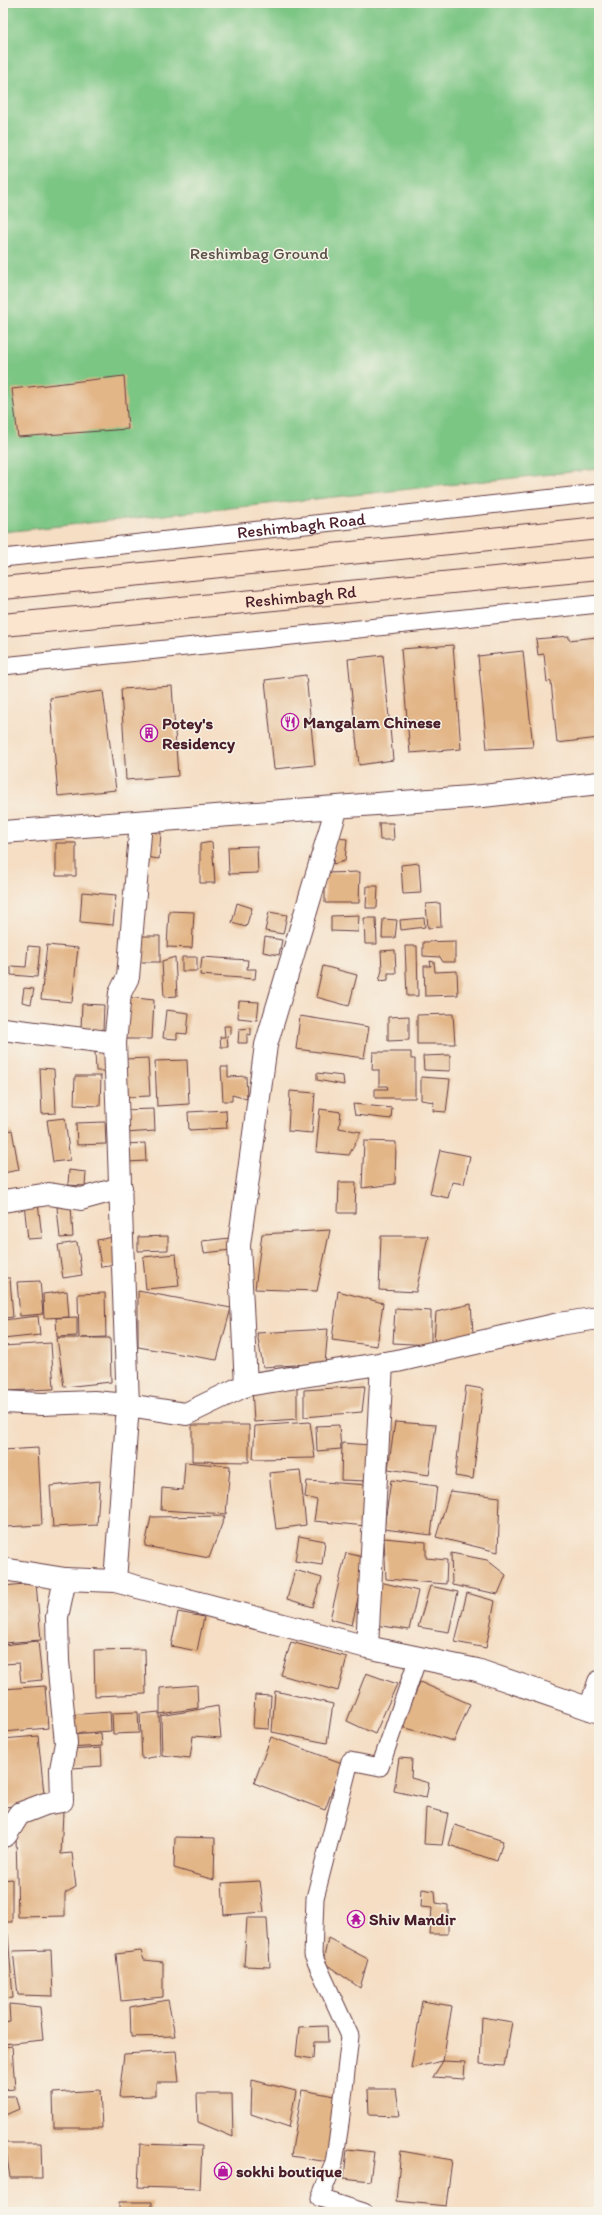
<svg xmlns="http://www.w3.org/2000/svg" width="602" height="2215" font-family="Itim,sans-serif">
<rect width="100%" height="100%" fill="#f7f3e8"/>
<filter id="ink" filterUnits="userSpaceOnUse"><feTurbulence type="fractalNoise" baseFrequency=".025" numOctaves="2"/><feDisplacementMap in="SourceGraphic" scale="8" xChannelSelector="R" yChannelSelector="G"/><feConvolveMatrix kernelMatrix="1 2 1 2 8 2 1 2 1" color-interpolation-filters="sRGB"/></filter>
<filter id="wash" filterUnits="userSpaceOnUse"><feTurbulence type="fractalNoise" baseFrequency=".012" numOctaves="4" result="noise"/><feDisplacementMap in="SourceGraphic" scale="16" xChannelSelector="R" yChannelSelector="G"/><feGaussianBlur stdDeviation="0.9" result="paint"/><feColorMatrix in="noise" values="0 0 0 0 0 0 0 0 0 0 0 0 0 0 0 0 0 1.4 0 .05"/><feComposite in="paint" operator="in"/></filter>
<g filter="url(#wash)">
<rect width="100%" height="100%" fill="#f5dec4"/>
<!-- green -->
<path fill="#7cc684" stroke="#637258" d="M3 3H599V469L3 532Z"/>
<g id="blocks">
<!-- building -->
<path fill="#e3b688" d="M124 376 128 429 18 437 12 389Z
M569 636V640L597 637 599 738 557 743 551 681 547 682 544 654 538 655 536 639Z
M453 645 461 749 410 753 401 649Z
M523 651 533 747 487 749 478 656Z
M383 655 393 760 359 765 348 659Z
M306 675 315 765 274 769 265 680Z
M172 686 178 776 126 780 121 689Z
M103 691 116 790 58 796 50 698Z
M379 823H393L394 840H380Z
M147 832 161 833 159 859 145 857Z
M335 838 347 839 345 861 333 864Z
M212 842 215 883H200V844Z
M56 843H76V876H56Z
M257 846 258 873 229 874 228 847Z
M419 863 421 893 403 894 401 865Z
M360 872 359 903H325V873Z
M367 886H378L377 908H366Z
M82 892 116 895 113 925 80 922Z
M237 903 252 908 246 927 232 923Z
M440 903 441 927 428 928 426 904Z
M169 911 194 912 192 948 167 947Z
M269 912 287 915 283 934 265 931Z
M359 915 358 932 331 931V916Z
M364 918H376L377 944H365Z
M424 918 425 927 401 930 400 920Z
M383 919 397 920 395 938H382Z
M137 936H160V962H137Z
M265 937 282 940 279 955 263 952Z
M455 941V962H443L440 957 423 956V942Z
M47 945 78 948 72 1002 41 999Z
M28 946 40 947 37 977 11 975V966L26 967Z
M405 946H417L418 996H407Z
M395 950 396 973H388V980L379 981 382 970 381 951Z
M175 957 177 996 164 997 162 961Z
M182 957H197V971H182Z
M202 957 248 960 247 969H256L255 979 200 975Z
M430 961 434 962 435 972 457 971 458 995 425 996 424 966H431Z
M323 966 357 975 349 1006 316 997Z
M24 988 34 989 31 1004 22 1002Z
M127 997 154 1000 152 1039H126Z
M239 1001 259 1002 257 1020 238 1018Z
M82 1004 104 1005 103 1030 81 1029Z
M166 1010 189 1013 187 1034 177 1033V1039L163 1038Z
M453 1014 455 1044H417V1015Z
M300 1016 369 1027 364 1058 296 1049Z
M409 1016V1040L388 1041V1017Z
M224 1026H231V1034L227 1036 228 1047H221L220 1037H225Z
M251 1028V1035L247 1034V1043H238L239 1029Z
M95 1052H107V1071H96Z
M373 1052H411V1059H415V1098H375V1089H388L387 1086H379V1070H372Z
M450 1055V1071L424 1070 423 1056Z
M148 1058 150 1096 126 1097 125 1059Z
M187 1060 189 1104 157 1106 155 1061Z
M221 1067H228V1077L246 1076 247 1099 232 1095V1101H223Z
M40 1068 54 1069 56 1113 42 1114Z
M317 1073 343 1076 344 1085 317 1080Z
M75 1076H101L100 1106 74 1105Z
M421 1077 450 1079 446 1112 433 1111 434 1102 421 1100Z
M290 1091 315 1093 312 1133 288 1131Z
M353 1104 392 1108 391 1119 355 1115Z
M154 1109 155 1131 125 1133 123 1110Z
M320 1109 341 1112 339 1128 361 1132 349 1155 316 1152Z
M226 1110 227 1128 189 1130 188 1112Z
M65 1118 70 1160 53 1162 47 1120Z
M105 1122 106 1144 77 1145 76 1123Z
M12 1130 19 1170 3 1173V1132Z
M364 1141 396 1142 395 1184 362 1188Z
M145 1143 146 1161 127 1162 125 1144Z
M440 1150 470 1156 464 1184 452 1182 448 1198 430 1194Z
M69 1170 86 1172 85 1186 68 1185Z
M339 1182H356L355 1213H338Z
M38 1203 42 1238 28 1239 24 1204Z
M71 1206 73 1237 60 1238 57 1207Z
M330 1230 317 1291 255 1289 262 1234Z
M168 1236V1250L138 1251V1237Z
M381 1236H428L416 1292 379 1290Z
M113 1237 117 1265 101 1267 97 1240Z
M230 1238 231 1250 204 1253 202 1241Z
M77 1242 82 1275 63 1278 58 1245Z
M176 1254 179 1286 146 1289 143 1257Z
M3 1278H10L13 1317 3 1318Z
M40 1281 43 1314 20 1316 17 1282Z
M67 1291 69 1317 44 1318 43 1294Z
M138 1291 231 1308 217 1360 138 1347Z
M338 1291 383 1303 377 1346 332 1340Z
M105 1293 106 1337 81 1338H110L111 1382 64 1387 57 1338H79L78 1294Z
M471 1304 473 1332 434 1342 436 1312Z
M395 1309 431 1311V1345L393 1343Z
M38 1316 40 1335 3 1339V1320Z
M77 1317V1336L57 1337 56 1318Z
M328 1329 325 1363 263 1367 257 1333Z
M51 1343 54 1389 3 1391V1346Z
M297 1382V1419L254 1422 252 1387Z
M365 1386 362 1412 304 1417V1390Z
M466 1386 483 1389 473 1479 455 1476Z
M310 1422 315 1458 253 1459 255 1426Z
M395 1422 436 1425 429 1475 388 1469Z
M192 1425H249V1462L192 1461Z
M339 1425 341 1449 317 1451 316 1426Z
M342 1443 370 1445 369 1481 341 1480Z
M38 1448 42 1525 5 1527 3 1450Z
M185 1462 230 1466 226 1514 161 1510 162 1488 183 1490Z
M300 1470 306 1525 276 1529 269 1473Z
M391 1480 437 1486 431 1535 384 1529Z
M100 1481 97 1525 53 1527 50 1486Z
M307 1481 369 1485 366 1526 314 1521 317 1500 305 1497Z
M450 1491 500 1497 498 1552 436 1537Z
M225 1516 209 1558 145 1546 151 1517Z
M299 1536 325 1541 322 1565 295 1561Z
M384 1538 426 1542V1558L447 1560 446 1584 386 1579Z
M346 1553 367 1558 352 1625 330 1619Z
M451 1553 487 1560 506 1575 498 1594 452 1585Z
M295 1570 322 1578 313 1607 287 1599Z
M380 1582 418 1591 409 1630 375 1625Z
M36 1583 41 1640 3 1643V1586Z
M430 1586 458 1592 449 1632 418 1627Z
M467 1593 495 1601 486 1648 455 1642Z
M178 1612 204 1617 197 1651 171 1646Z
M38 1641 42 1680 21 1682 19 1663 3 1664V1645Z
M291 1642 347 1657 338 1691 281 1675Z
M145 1649 146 1694 95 1696 94 1650Z
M366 1673 397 1684 375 1734 347 1721Z
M420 1682 470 1704 454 1741 402 1727Z
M197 1685 198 1708 160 1714V1688Z
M45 1686 48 1728 3 1732V1689Z
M275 1691 333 1704 327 1743 272 1732Z
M255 1695 271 1696 269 1729 253 1728Z
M218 1706 221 1738 193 1736 190 1758 162 1755 161 1716Z
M110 1712 111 1731 69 1734 68 1715Z
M138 1712 139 1733 113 1734 112 1713Z
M159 1712 160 1756 142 1759 140 1714Z
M101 1733 102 1746 69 1748 68 1735Z
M38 1736 45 1803 4 1807 3 1739Z
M271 1737 342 1763 325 1810 254 1783Z
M101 1748 102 1766 72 1768 70 1750Z
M399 1758 412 1759 411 1778 429 1783 426 1798 394 1791Z
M426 1808 448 1813 442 1845 424 1844Z
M63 1812 61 1854 72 1853 76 1887 65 1893V1916L18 1917 16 1837 24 1819Z
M455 1825 503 1841 497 1861 449 1845Z
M175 1837 215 1838 214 1880 174 1868Z
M12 1879V1922H3V1880Z
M260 1881 264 1912 224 1915 222 1883Z
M422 1889 435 1891 436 1903 448 1905V1934H430L432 1908 421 1907Z
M247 1918H267L270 1967 244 1966Z
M3 1934H8L13 1998 3 1999Z
M328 1938 368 1959 360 1988 323 1962Z
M51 1950 53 1996 18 1995 13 1951Z
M141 1951 144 1960 163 1962V1997L121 2001 116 1954Z
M168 2000 175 2036 131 2037 130 2007Z
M422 2001 452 2006 443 2061 465 2062 464 2079 433 2077 443 2061 411 2068Z
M9 2004 40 2007 43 2040 3 2044V2023L10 2022Z
M482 2017 512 2022 504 2066 480 2064Z
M327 2026 328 2042H314L313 2059 296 2056 299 2027Z
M12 2046 15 2089 3 2090V2047Z
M176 2051 179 2082H156V2096L119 2097 124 2054Z
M252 2080 296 2091 289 2127 251 2114Z
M368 2089H396L400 2116 369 2115Z
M100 2090 102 2128H54L53 2093Z
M302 2090 335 2096 328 2162 291 2156Z
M197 2094H232L233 2137 198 2122Z
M3 2096H15L19 2109 3 2116Z
M5 2143H41L42 2178H10Z
M140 2144 202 2146 200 2189 138 2187Z
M347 2149 374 2152 370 2181 344 2178Z
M401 2151 452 2160 446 2206 396 2201Z
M119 2202H152V2212H119Z"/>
</g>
</g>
<g filter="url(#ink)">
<use href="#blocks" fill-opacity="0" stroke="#643c42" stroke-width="1"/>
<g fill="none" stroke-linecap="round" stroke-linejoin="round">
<defs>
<g id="service">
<path id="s1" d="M3 558 599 493"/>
<path d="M3 666 599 604"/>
<path d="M364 2212 320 2198 334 2163 340 2124 350 2036 313 1955 315 1898 350 1761 380 1767 418 1658"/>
</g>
<path id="minor" d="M3 832 483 796 599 783
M3 1029 115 1043
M3 1201 49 1194 81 1199 121 1188
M246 1385 239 1245 266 1045 337 807
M3 1402 42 1404 94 1402 128 1405 186 1414 246 1385 397 1361 559 1324 599 1318
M3 1569 65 1579 115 1581 367 1647 477 1670 599 1712
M115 1581 128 1405 115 1043 120 993 128 977 141 822
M367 1647 382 1363
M590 1709 599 1682
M3 1836 6 1835 19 1814 45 1804 62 1801 61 1769 66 1743 58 1661 57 1617 65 1579"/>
<g id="secondary">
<path d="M3 588 599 528"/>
<path id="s2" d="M3 625 599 568"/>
</g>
</defs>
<!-- service casing -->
<use href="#service" stroke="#643c42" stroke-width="19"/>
<!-- minor casing -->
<use href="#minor" stroke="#643c42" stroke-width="24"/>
<!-- secondary casing -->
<use href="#secondary" stroke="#643c42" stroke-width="24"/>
<!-- service -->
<use href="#service" stroke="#fff" stroke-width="17"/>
<!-- minor -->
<use href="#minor" stroke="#fff" stroke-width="22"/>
<!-- secondary -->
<use href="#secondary" stroke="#fce5cf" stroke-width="22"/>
</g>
</g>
<!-- icons -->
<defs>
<symbol id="restaurant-ring" viewBox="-11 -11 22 22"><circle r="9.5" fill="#f7f3e8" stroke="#b5179e" stroke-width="1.5"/><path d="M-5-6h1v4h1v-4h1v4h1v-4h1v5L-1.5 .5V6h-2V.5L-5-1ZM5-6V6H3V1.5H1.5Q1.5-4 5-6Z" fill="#b5179e"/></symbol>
<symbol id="building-ring" viewBox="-11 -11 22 22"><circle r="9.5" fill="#f7f3e8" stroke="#b5179e" stroke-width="1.5"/><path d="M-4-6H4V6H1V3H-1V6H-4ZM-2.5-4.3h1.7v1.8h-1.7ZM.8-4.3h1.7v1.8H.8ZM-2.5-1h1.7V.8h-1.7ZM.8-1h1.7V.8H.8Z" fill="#b5179e"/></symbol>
<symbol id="temple-ring" viewBox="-11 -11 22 22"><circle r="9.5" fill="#f7f3e8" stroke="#b5179e" stroke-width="1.5"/><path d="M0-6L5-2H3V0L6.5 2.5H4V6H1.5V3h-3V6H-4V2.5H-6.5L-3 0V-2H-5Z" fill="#b5179e"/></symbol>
<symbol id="shop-ring" viewBox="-11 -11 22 22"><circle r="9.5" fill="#f7f3e8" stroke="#b5179e" stroke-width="1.5"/><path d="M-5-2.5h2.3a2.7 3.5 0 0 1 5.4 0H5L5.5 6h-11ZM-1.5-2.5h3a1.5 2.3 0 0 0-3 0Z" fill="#b5179e"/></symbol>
</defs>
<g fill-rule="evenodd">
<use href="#restaurant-ring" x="280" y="712" width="20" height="20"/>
<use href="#building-ring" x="139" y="723" width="20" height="20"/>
<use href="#temple-ring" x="346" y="1909" width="20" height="20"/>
<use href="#shop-ring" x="213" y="2161" width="20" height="20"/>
</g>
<g text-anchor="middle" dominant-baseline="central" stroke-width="3" stroke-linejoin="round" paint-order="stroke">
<!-- park labels -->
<g font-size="17" fill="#595146" stroke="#f7f3e8">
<text x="259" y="253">Reshimbag Ground</text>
</g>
<!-- street labels -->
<g font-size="17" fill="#4a1f2b" stroke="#f7f3e8">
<text stroke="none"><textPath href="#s1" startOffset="300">Reshimbagh Road</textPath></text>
<text stroke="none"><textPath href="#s2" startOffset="299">Reshimbagh Rd</textPath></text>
</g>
<!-- poi labels -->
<g font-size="17" font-weight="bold" fill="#4a1f2b" stroke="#f7f3e8" text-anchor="start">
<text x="303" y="722">Mangalam Chinese</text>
<text x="162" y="723">Potey's<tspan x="162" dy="20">Residency</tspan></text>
<text x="369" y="1919">Shiv Mandir</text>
<text x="236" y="2171">sokhi boutique</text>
</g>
</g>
<!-- margin -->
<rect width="602" height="2215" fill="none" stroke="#f7f3e8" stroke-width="16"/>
</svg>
